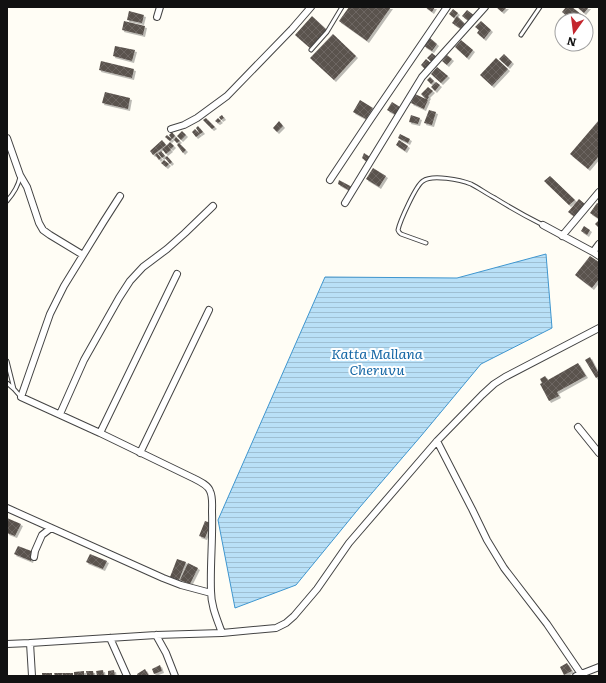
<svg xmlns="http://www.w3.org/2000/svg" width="606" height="683" font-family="Literata,serif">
<defs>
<pattern id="water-rules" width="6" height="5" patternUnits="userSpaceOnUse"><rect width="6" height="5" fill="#b9e0f7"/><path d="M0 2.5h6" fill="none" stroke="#9ebfd3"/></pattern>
<pattern id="building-cross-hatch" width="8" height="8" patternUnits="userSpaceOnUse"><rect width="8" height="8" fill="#5a524d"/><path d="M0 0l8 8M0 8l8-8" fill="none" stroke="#6d6662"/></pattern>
<filter id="shadow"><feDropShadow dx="2" dy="2" stdDeviation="0" flood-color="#0004"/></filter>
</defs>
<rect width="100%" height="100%" fill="#fffdf5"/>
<!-- water -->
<path fill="url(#water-rules)" stroke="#3f96cf" d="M546 254 552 328 481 364 421 436 360 507 296 585 235 608 218 520 325 277 457 278Z"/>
<!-- building -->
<path fill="url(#building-cross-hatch)" filter="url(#shadow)" d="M349 7H391L367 41 339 21Z
M425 7H435L432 12Z
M496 7H507L502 12Z
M566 7H572L582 15 578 20H572L562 12Z
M577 7H589L584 13Z
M453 9 458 13 454 18 449 14Z
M467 10 475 16 470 22 462 16Z
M129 11 144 15 142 23 127 20Z
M312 16 327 30 310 48 295 35Z
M457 16 465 24 461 29 452 23Z
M124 21 145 26 143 35 122 30Z
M481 21 491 30 484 39 477 33 479 30 475 27Z
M333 34 356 56 334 80 310 58Z
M430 38 437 44 432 51 424 46Z
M461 40 473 50 467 58 455 47Z
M115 46 135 50 132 61 113 56Z
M432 53 438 58 433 63 427 58Z
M504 54 512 62 508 67 499 59Z
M447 55 452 59 447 65 442 61Z
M496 58 508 69 492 86 480 75Z
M426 59 432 64 427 71 421 65Z
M101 61 134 69 132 78 99 70Z
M437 67 448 76 441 83 431 74Z
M430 77 434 81 431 84 427 80Z
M436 82 440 85 435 91 431 87Z
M428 87 433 91 428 96 429 97 427 100 421 94Z
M105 92 130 98 128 109 102 103Z
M415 94 428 100 424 109 411 103Z
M360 100 373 108 366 119 353 112Z
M392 102 400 107 396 115 387 110Z
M429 110 436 112 432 125 424 123Z
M222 115 224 118 221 120 219 117Z
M411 115 420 118 418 124 409 122Z
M206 118 215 127 212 129 203 120Z
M218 118 221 121 218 123 215 121Z
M599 120V156L588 169 570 154Z
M279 121 283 126 277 132 273 128Z
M198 126 203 132 200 134 196 128Z
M195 129 200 134 196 137 192 132Z
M182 131 186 135 181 140 177 136Z
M172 132 175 136 172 139 169 135Z
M400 134 410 139 408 143 398 138Z
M167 135 172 139 170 141 165 137Z
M176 137 180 141 177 143 174 140Z
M162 140 166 145 153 155 150 151Z
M399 140 408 146 405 151 396 145Z
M170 142 174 146 171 149 167 145Z
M179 143 186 150 183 153 177 145Z
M167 145 171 150 166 154 162 149Z
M161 151 165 156 162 158 158 153Z
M157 153 161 158 159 160 155 155Z
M364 153 370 157 367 162 362 158Z
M167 156 172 162 170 164 165 158Z
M164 160 169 164 166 167 161 163Z
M373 168 386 176 379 187 366 179Z
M550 176 575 200 569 205 544 181Z
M339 180 352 187 350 191 338 184Z
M579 199 586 205 575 217 568 212Z
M597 203 599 204V219L590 213Z
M599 220V228L595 224Z
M584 226 590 230 587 235 581 231Z
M590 256 599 262V279L592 288 575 275Z
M590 357 599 374V376L596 378 585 360Z
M578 363 586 376 557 392 559 396 549 401 540 384 542 383 540 379 545 376 548 380Z
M7 518 21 524 15 536 7 533Z
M205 521 211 523 205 538 199 536Z
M18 546 34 552 31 561 14 554Z
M90 554 107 561 103 569 86 562Z
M177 559 186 562 179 580 170 577Z
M188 563 198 568 190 584 180 580Z
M567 663 572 671 564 675 560 667Z
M160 665 162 671 154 674 152 669Z
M145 669 149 676H138L137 674Z
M103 670 104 676H97L96 671Z
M114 670 115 676H108V671Z
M84 671V676H74V672Z
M86 671H93L94 676H87Z
M42 673H52V676H42Z
M54 673H62V676H55Z
M62 673H73V676H63Z"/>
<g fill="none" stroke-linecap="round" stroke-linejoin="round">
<defs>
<path id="service" d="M521 35 540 7
M311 50 327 32 342 7
M7 201C14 193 18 187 20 177
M426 243 401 234 399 232 398 230C400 221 416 185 423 181 432 174 461 180 471 184 479 188 487 194 495 198 511 208 527 217 543 225
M7 361 14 389 21 397
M7 383 14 389"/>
<path id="minor" d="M157 17 160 7
M171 129 184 125 197 118 227 96 292 29 311 7
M7 138 20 175 27 187 39 223 43 230 50 235 83 255
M330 180 370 120 447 7
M120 196 104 221 64 286 50 314 21 397 100 433 193 478C199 481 208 485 210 491 213 497 212 505 212 512 213 538 210 565 211 591 211 606 217 619 222 633
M345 203 422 77 485 7
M543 225 593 252 599 256
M562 236 599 192
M593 252 599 244
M60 414 84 360 119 298 130 281 143 267 167 249 185 233 213 206
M578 427 599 453
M100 433 177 274
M437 441 472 509 487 540 504 568 547 624 581 674
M140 453 209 310
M7 508 163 578 181 585 211 593
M34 557 35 551 42 535 51 528
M156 635 166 653 175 676
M110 638 127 676
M30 643 32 676
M7 644 30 643 156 635 222 633 276 628 286 623 294 616 317 589 349 543 437 441 482 395 494 384 505 377 599 328
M576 676 599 667"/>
</defs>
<!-- service casing -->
<use href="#service" stroke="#444" stroke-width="5"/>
<!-- minor casing -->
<use href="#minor" stroke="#444" stroke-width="8"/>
<!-- service -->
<use href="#service" stroke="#fff" stroke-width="3"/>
<!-- minor -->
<use href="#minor" stroke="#fff" stroke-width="6"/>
</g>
<g text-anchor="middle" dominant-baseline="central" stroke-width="4" stroke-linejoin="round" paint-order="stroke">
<!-- water labels -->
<g font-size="14" font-style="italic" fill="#1768a6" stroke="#fff">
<text x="377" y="353">Katta Mallana<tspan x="377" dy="16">Cheruvu</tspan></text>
</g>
</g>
<!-- border -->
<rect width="606" height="683" fill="none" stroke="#111111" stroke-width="16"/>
<!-- north arrow -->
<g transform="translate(574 32) rotate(194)"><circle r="19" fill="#ffffff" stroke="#a0a0a0"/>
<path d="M0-3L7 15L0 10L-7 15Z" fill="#c4262e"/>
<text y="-6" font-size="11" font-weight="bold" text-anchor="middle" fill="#111111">N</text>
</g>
</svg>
